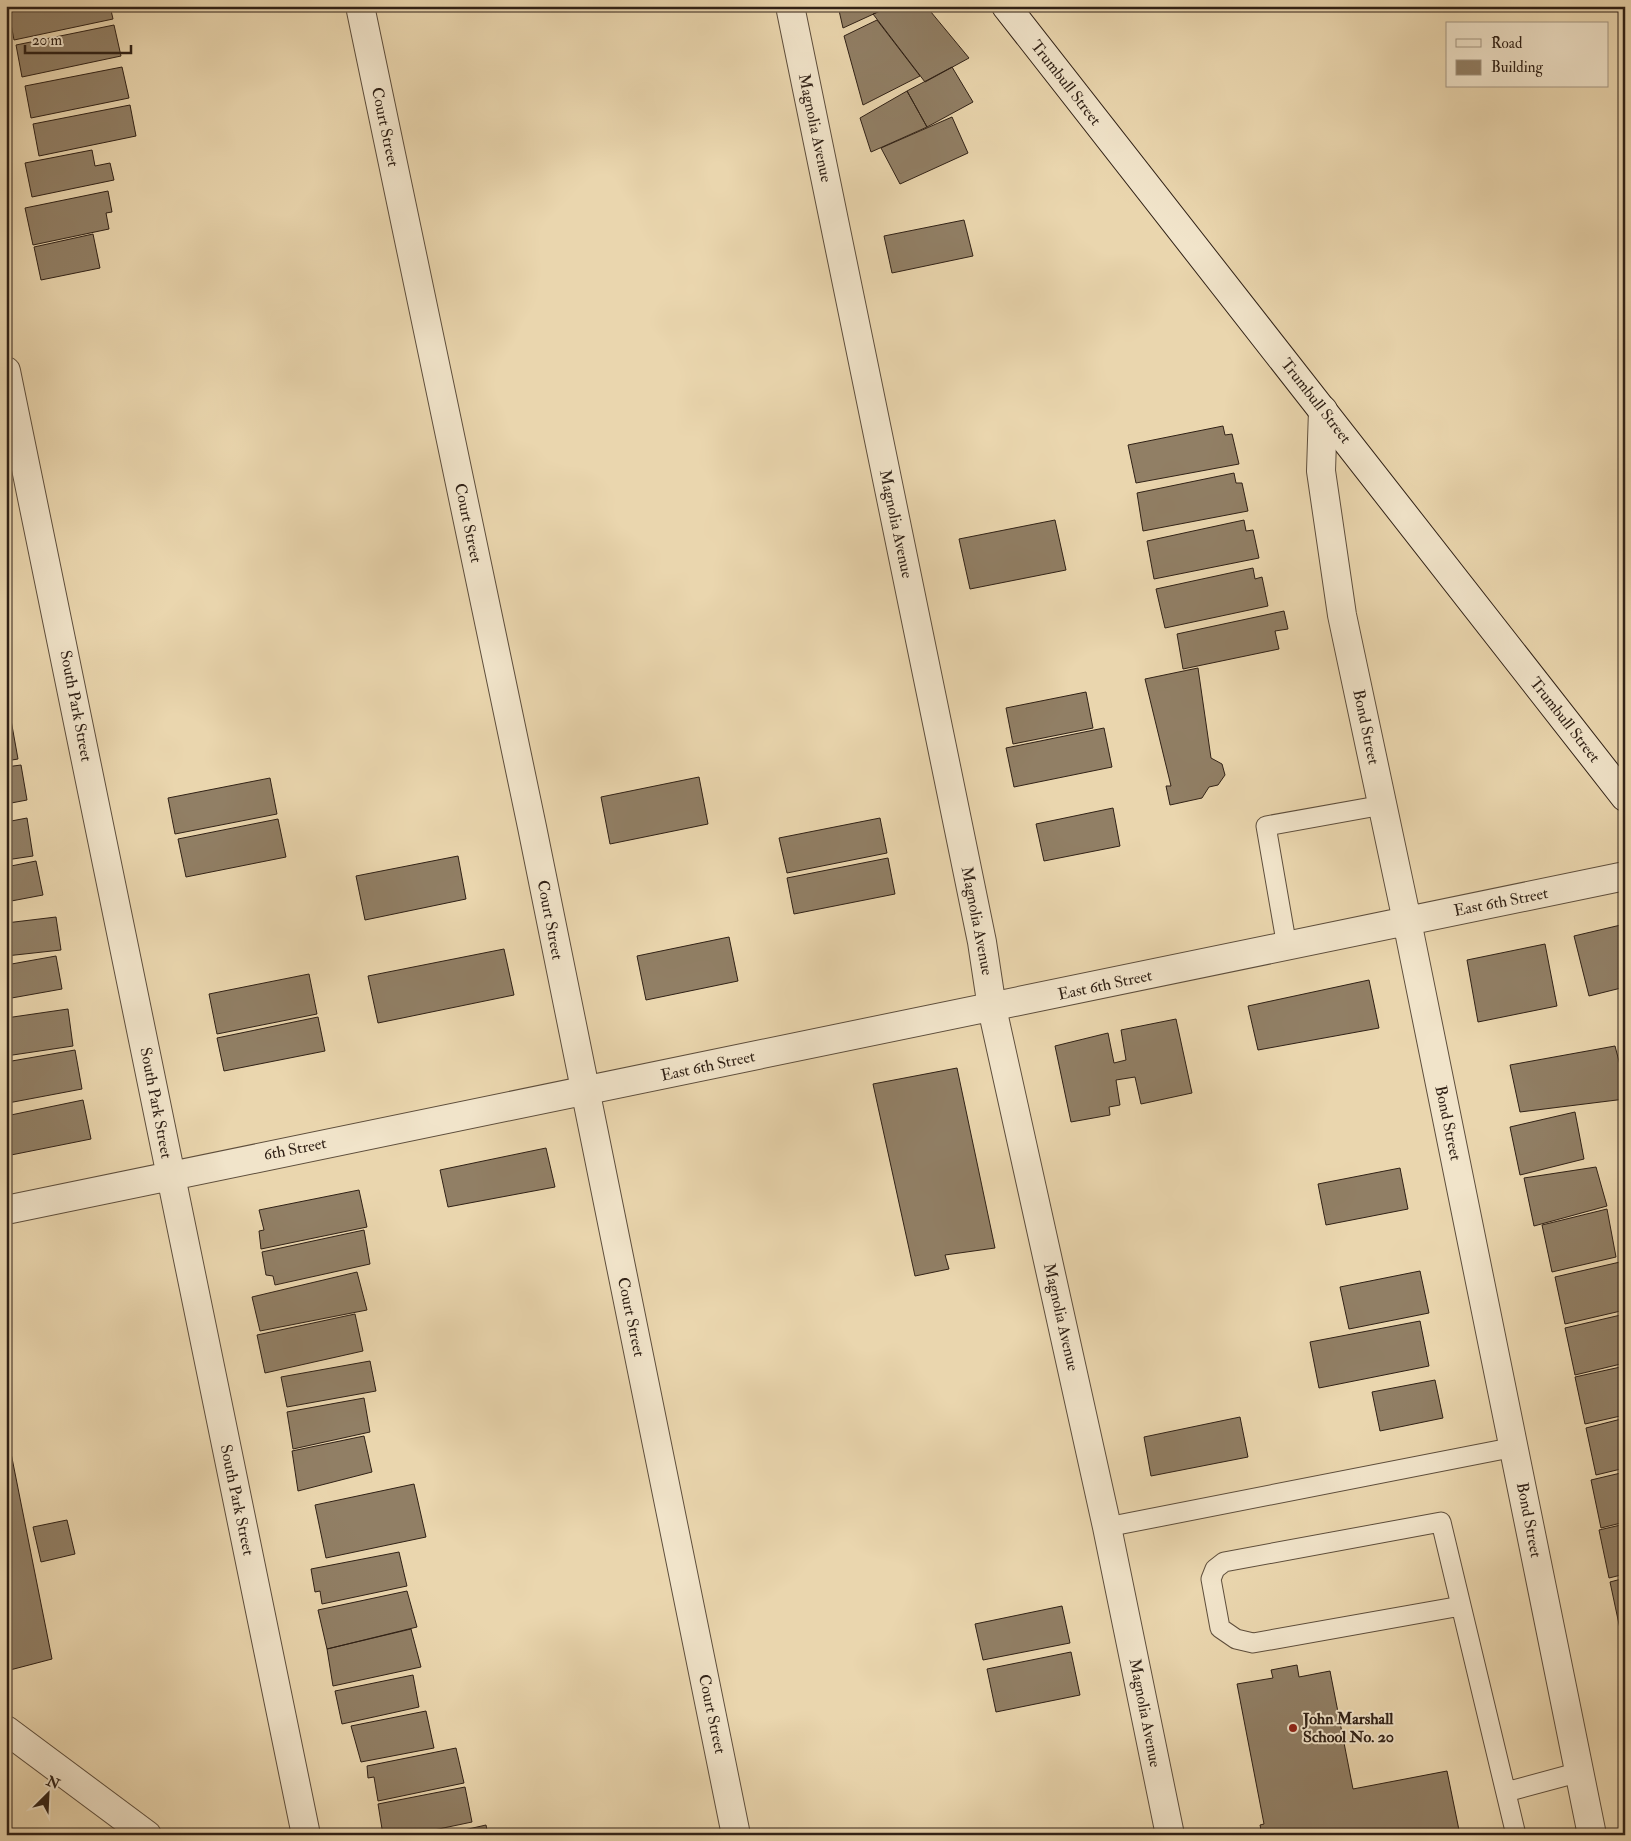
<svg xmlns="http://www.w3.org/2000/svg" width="1631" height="1841" font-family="'IM FELL Double Pica',serif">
<rect width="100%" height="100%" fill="#ead6ae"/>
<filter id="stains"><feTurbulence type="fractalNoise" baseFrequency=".004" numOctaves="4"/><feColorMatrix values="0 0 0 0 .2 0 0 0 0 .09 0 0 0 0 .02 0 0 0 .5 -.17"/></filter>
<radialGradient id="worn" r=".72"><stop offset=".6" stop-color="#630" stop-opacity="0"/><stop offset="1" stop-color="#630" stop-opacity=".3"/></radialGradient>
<!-- building -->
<path fill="#917f65" stroke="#302116" d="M15 6H110L113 19 14 40 8 8Z
M838 6H891L843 28Z
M891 6H926L969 58 925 82 873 14Z
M877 20 920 76 863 105 844 36Z
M114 25 121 56 22 77 16 45Z
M122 67 129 98 31 118 25 86Z
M952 67 973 102 927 127 907 91Z
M907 91 927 127 871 152 860 118Z
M130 105 136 136 39 156 33 124Z
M952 117 968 153 900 184 881 148Z
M92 150 95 166 110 163 114 180 32 197 25 163Z
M108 191 112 212 106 213 109 229 33 245 25 208Z
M964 220 973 256 892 273 884 236Z
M93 234 100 268 41 280 34 247Z
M1223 426 1225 435 1232 434 1239 464 1136 483 1128 445Z
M1234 473 1236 483H1242L1248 511 1143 531 1137 493Z
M1055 520 1066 570 970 589 959 539Z
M1244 520 1246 531 1253 530 1259 558 1154 579 1147 541Z
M1253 568 1255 579 1262 577 1268 606 1165 628 1156 589Z
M1284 611 1288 629 1275 631 1279 649 1183 669 1177 634Z
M1198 668 1211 758 1222 764 1225 775 1218 785 1209 787 1202 798 1170 805 1166 786H1171L1145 679Z
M6 675 11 703H6Z
M1086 692 1093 728 1013 744 1006 708Z
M11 720 18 759 6 761V721Z
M1104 728 1112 767 1014 787 1006 748Z
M21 765 27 800 6 804V767Z
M699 777 708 824 610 844 601 797Z
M270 778 277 814 175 834 168 798Z
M1113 808 1120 846 1044 861 1036 824Z
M27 818 33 856 6 860V822Z
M880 818 887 853 787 873 779 838Z
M278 819 286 857 186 877 178 839Z
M458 856 466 899 365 920 356 876Z
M888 858 895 894 794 914 787 878Z
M36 861 43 895 6 902V867Z
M56 917 61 950 6 956V923Z
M1625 924V987L1589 996 1574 936Z
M729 937 738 981 646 1000 637 956Z
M1545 944 1557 1006 1478 1022 1467 960Z
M504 949 514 995 378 1023 368 976Z
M56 956 62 989 6 999V965Z
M309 974 317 1014 217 1034 209 994Z
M1369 980 1379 1028 1258 1050 1248 1006Z
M68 1009 73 1046 6 1056V1018Z
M318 1017 325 1051 224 1071 217 1038Z
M1176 1019 1192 1093 1141 1104 1135 1077 1116 1080 1120 1105 1109 1107 1110 1115 1071 1122 1055 1046 1108 1033 1114 1063 1126 1060 1121 1030Z
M1615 1046 1625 1084V1099L1520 1112 1510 1065Z
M75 1050 82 1089 8 1103 6 1062Z
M957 1068 995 1248 945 1255 949 1269 915 1276 873 1084Z
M83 1100 91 1139 6 1156V1116Z
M1575 1112 1584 1159 1520 1175 1510 1127Z
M546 1148 555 1187 448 1207 440 1170Z
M1596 1167 1607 1206 1534 1226 1524 1178Z
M1400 1168 1408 1209 1326 1225 1318 1184Z
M359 1190 367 1227 261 1249 259 1231 264 1230 259 1210Z
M1607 1209 1616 1257 1552 1272 1542 1225Z
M364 1230 370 1264 275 1285 273 1276 266 1275 262 1252Z
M1620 1262 1625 1286V1310L1565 1324 1555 1277Z
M1420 1271 1429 1313 1349 1329 1340 1287Z
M357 1272 367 1310 260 1331 252 1297Z
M355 1314 363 1351 265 1373 257 1335Z
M1625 1314V1363L1575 1375 1565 1328Z
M1420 1321 1429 1366 1319 1388 1310 1342Z
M370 1361 376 1391 287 1407 281 1377Z
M1625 1366V1415L1585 1424 1575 1377Z
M1435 1380 1443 1418 1380 1431 1372 1392Z
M364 1398 370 1432 293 1449 287 1412Z
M1240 1417 1248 1457 1151 1476 1144 1437Z
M1625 1418V1468L1596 1475 1586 1428Z
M364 1436 372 1472 298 1491 292 1451Z
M10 1448 52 1659 10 1670 6 1667V1449Z
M1625 1472V1522L1601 1528 1591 1480Z
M414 1484 426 1537 326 1558 315 1505Z
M67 1520 75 1554 41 1562 33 1527Z
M1625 1524V1574L1609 1578 1599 1530Z
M399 1552 407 1586 322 1604 320 1591 315 1592 311 1569Z
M1625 1578V1628L1620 1629 1610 1582Z
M407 1591 417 1627 327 1649 318 1610Z
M1062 1606 1070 1643 983 1660 975 1624Z
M411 1629 421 1667 333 1686 327 1649Z
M1071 1652 1080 1695 996 1712 987 1669Z
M1297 1665 1299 1677 1330 1671 1353 1789 1447 1771 1460 1835H1262L1260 1825 1264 1824 1237 1684 1273 1678 1271 1670Z
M413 1675 419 1707 342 1724 335 1691Z
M426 1711 434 1748 361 1762 351 1726Z
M456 1748 464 1783 378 1801 374 1777 368 1778 367 1766Z
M465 1787 472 1822 410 1835H383L378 1804Z
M486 1825 488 1835H442Z"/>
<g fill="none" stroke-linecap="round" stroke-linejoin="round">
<defs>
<path id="lane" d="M1287 947 1266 826 1383 805
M1107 1527 1515 1447
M1461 1606 1253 1643 1236 1639 1220 1628 1211 1579 1215 1569 1224 1562 1441 1522 1516 1835
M1506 1792 1580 1772"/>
<path id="street" d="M360 6 532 827 736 1835
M790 6 982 942 992 1008 1107 1527 1170 1835
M6 371 306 1835
M1323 410 1321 471 1342 615 1407 921 1592 1835
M6 1210 1625 876
M6 1730 147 1835"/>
<path id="secondary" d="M1006 6 1625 797"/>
</defs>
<!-- lane casing -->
<use href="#lane" stroke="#5e4e3c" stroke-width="21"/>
<!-- street casing -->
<use href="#street" stroke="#5e4e3c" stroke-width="30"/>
<!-- secondary casing -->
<use href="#secondary" stroke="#302116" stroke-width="30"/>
<!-- lane -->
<use href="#lane" stroke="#f1e4ca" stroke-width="19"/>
<!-- street -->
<use href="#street" stroke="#f1e4ca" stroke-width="28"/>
<!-- secondary -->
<use href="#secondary" stroke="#f1e4ca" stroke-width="28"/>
</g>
<!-- markers -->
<circle fill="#8f2418" stroke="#f1e4ca" stroke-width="2" cx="1293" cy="1728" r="5"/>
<g text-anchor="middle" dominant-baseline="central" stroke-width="4" stroke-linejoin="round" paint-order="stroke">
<!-- street labels -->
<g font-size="16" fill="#302116" stroke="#f1e4ca">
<text transform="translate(1066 83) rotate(52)">Trumbull Street</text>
<text transform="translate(385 127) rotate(78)">Court Street</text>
<text transform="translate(815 128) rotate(78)">Magnolia Avenue</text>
<text transform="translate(1316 401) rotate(52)">Trumbull Street</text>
<text transform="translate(468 523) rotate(78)">Court Street</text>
<text transform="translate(896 524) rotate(78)">Magnolia Avenue</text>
<text transform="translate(76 706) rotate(79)">South Park Street</text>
<text transform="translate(1565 720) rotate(52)">Trumbull Street</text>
<text transform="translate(1366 727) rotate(78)">Bond Street</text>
<text transform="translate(1501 902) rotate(-11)">East 6th Street</text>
<text transform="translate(550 920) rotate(79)">Court Street</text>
<text transform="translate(977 921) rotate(79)">Magnolia Avenue</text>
<text transform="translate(1105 985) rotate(-12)">East 6th Street</text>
<text transform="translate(708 1066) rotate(-12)">East 6th Street</text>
<text transform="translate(156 1103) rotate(79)">South Park Street</text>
<text transform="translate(1448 1123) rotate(78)">Bond Street</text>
<text transform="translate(295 1149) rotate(-11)">6th Street</text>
<text transform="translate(631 1317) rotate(78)">Court Street</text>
<text transform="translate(1061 1317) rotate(77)">Magnolia Avenue</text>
<text transform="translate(237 1500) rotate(78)">South Park Street</text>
<text transform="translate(1529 1520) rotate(79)">Bond Street</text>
<text transform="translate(1145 1713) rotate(79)">Magnolia Avenue</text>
<text transform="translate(712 1714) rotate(78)">Court Street</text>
</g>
<!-- poi labels -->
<g font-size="16" font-weight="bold" fill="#302116" stroke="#f1e4ca" text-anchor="start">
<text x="1303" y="1719">John Marshall<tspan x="1303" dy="18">School No. 20</tspan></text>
</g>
</g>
<!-- margin -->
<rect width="1631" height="1841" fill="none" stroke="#ead6ae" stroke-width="25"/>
<rect x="8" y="8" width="1616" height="1826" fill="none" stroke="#302116" stroke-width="2.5"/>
<rect x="12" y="12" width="1606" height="1816" fill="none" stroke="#302116"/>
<!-- legend -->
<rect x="1446" y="22" width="162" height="65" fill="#f1e4ca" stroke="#a49682"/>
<rect x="1456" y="39" width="25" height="8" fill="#f1e4ca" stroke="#a49682"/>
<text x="1491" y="48" font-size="15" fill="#302116">Road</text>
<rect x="1456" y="60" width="25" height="15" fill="#917f65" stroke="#a49682"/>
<text x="1491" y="72" font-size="15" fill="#302116">Building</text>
<!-- north arrow -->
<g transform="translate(48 1794) rotate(24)" stroke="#f1e4ca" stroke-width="4" paint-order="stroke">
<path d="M0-4L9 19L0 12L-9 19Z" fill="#302116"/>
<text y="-8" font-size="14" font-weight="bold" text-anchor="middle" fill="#302116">N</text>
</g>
<!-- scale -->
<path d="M25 45v8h106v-8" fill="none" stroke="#302116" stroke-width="2.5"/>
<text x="32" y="45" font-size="15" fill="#302116" stroke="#f1e4ca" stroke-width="4" paint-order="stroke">20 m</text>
<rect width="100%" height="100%" filter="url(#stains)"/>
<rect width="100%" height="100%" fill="url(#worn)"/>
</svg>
